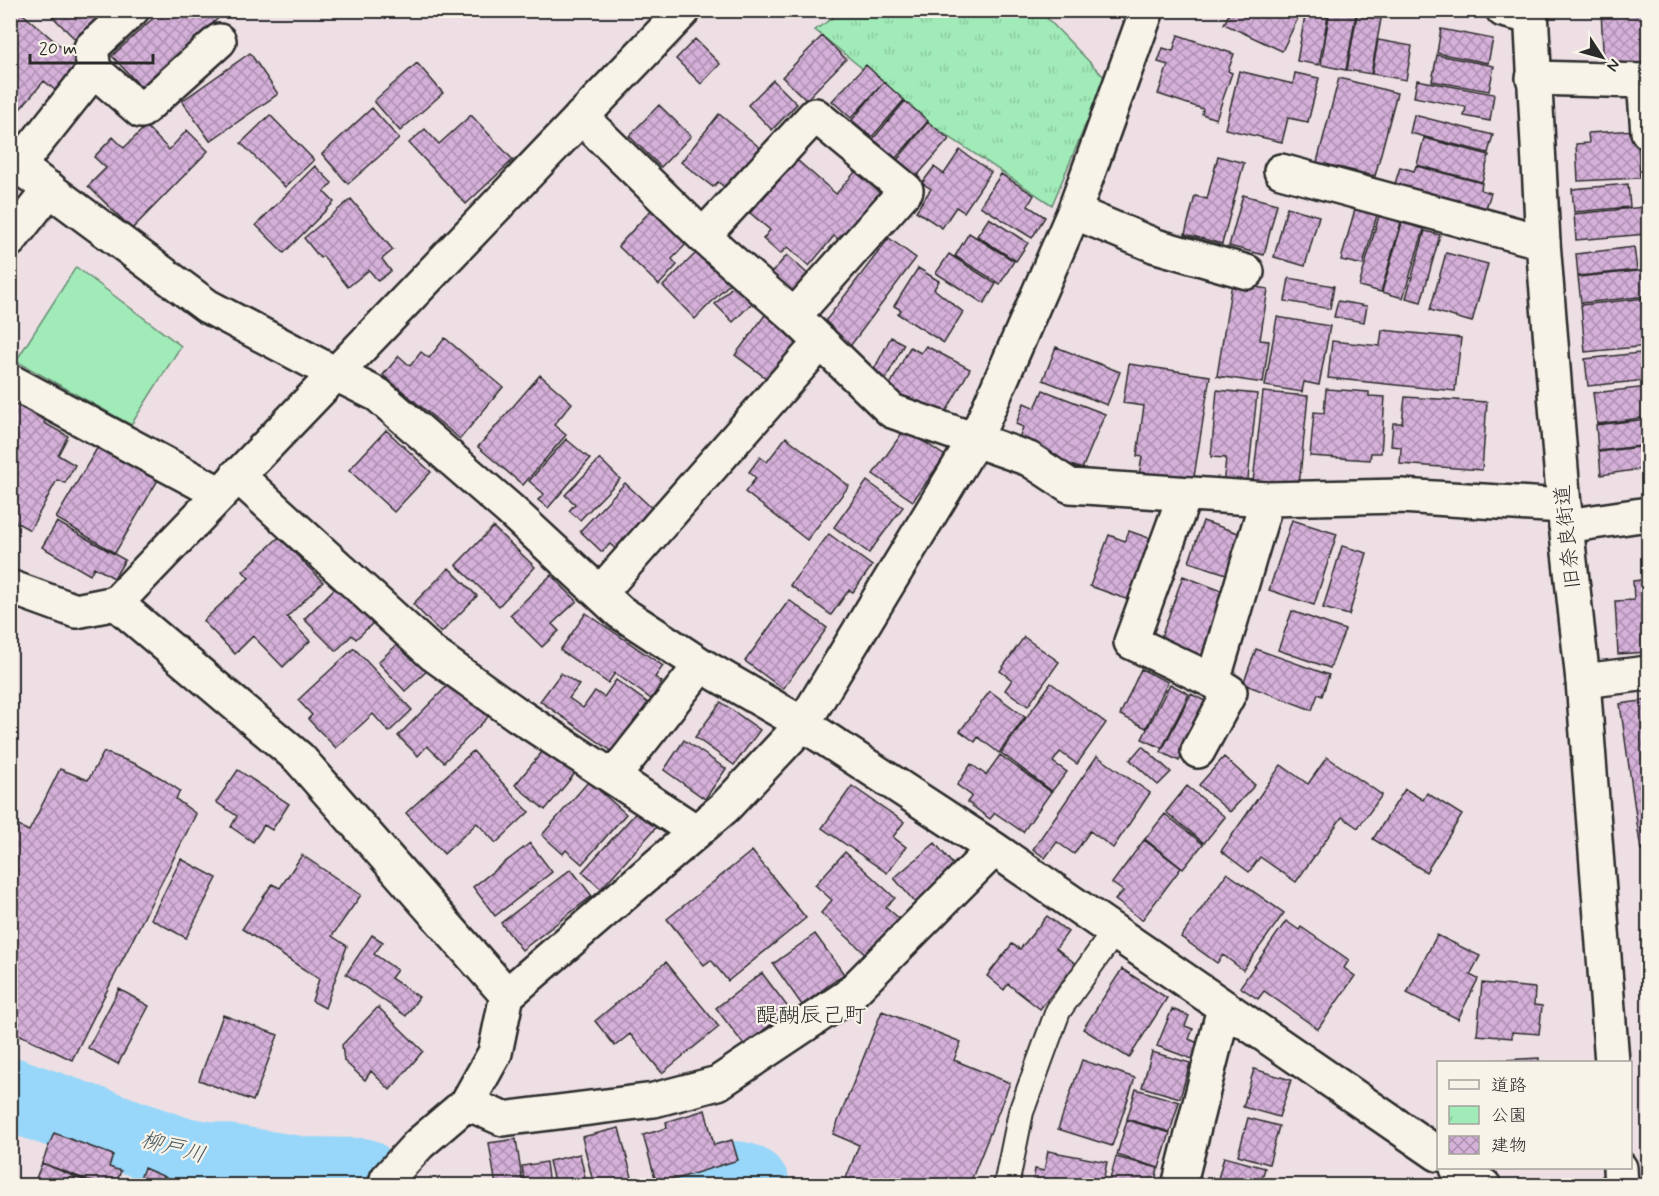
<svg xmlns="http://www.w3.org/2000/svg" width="1659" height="1196" font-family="Mynerve,'Klee One',sans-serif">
<defs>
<pattern id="park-tufts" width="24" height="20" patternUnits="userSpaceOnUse" patternTransform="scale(1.5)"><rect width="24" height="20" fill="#a1ebb9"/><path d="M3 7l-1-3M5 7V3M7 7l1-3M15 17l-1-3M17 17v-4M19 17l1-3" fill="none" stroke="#8bca9f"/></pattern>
<pattern id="building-cross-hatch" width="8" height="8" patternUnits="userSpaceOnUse" patternTransform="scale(1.5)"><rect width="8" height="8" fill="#d5b0d9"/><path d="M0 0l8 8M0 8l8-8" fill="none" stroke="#ad8fb0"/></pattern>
</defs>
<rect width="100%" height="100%" fill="#eddfe4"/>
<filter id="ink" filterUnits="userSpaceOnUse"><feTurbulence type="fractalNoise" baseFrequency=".0167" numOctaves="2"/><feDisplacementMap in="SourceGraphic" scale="12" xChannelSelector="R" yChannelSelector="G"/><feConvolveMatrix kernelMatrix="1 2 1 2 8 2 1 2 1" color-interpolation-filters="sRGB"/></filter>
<g filter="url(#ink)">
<!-- grass -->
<path fill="#a1ebb9" stroke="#668b72" stroke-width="1.5" d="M76 267 181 346 131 425 16 361Z"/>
<!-- park -->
<path fill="url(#park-tufts)" stroke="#668b72" stroke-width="1.5" d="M843 11H1040L1105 78 1052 205 937 129 815 30Z"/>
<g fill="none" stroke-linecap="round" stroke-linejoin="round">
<!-- river -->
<path stroke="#98d7f9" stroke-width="74" d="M10 1094 177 1153 305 1174 362 1175 374 1186
M704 1186C720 1178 740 1173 753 1186"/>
</g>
<!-- building -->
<path fill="url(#building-cross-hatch)" stroke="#2b2b2b" stroke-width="1.5" d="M10 10H18L79 62 55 90 44 81 14 116 10 113Z
M46 10H106L77 41Z
M162 10 225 12 142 88 112 56Z
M631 10H652L646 15 642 11 636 16Z
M1231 10H1302L1282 51 1224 24Z
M1306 10H1329L1319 65 1297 61Z
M1330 10 1356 14 1346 70 1321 65Z
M1601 10H1646L1648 68 1604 70Z
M1357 15 1381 19 1371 74 1347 70Z
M1441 29 1493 39 1488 63 1437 53Z
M1178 35 1234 54 1228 71 1232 73 1216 119 1202 114 1203 109 1158 94 1168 65 1158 62 1163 48 1173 51Z
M822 36 846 59 806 100 782 77Z
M695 39 720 64 701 84 676 59Z
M1378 40 1412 46 1406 80 1372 74Z
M250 53 278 94 210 141 182 101Z
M1437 55 1494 66 1489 91 1432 81Z
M417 63 443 93 400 131 374 101Z
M866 65 884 82 851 118 832 101Z
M1239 71 1293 84 1295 73 1319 78 1308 122 1288 118 1282 142 1225 129Z
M1339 78 1397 93 1375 176 1317 162Z
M773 80 797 104 772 130 748 105Z
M1417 80 1494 94 1490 121 1464 116 1466 107 1414 97Z
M884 82 904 100 872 137 852 120Z
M905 101 928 121 896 158 873 139Z
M659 105 691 136 661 167 629 136Z
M372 108 399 139 348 184 322 154Z
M719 114 764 151 731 192 718 182 713 187 681 162Z
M270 115 314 160 285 187 241 143Z
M471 115 513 160 466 204 409 143 425 129 439 144Z
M1414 115 1493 135 1488 153 1410 133Z
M928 122 949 139 916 177 897 160Z
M146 126 169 150 187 130 208 151 132 229 88 186 106 168 94 157 113 137 124 148Z
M1637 130 1640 178 1578 181 1576 144 1589 143 1588 133Z
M1424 138 1489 155 1482 182 1417 165Z
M960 150 991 172 964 212 956 207 942 228 916 211 931 189 922 183 934 167 944 174Z
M1218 156 1244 163 1222 244 1185 234 1195 196 1207 199Z
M797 160 836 194 856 171 881 194 840 241 834 236 809 266 788 247 780 254 763 239 770 230 750 213Z
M315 166 332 183 324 192 334 202 284 253 256 225Z
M1416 166 1482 183 1481 190 1491 193 1486 208 1395 184 1400 167 1414 171Z
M1001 174 1034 195 1028 206 1045 217 1032 238 980 206Z
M1628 184 1630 207 1574 212 1572 189Z
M1243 195 1277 204 1264 255 1229 246Z
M351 199 393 250 382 259 391 271 378 281 369 270 348 287 323 256 320 258 304 238Z
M1287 207 1319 216 1305 266 1274 257Z
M1644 207 1647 234 1576 240 1574 214Z
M653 208 688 242 672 259 677 265 659 285 618 246Z
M1355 209 1377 215 1363 265 1341 260Z
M1379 216 1401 222 1381 292 1359 286Z
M989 218 1028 243 1016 261 977 236Z
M1402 223 1424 229 1403 298 1382 292Z
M1425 231 1440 235 1421 302 1406 298Z
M969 233 1014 261 1000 284 955 256Z
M889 238 916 258 848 349 820 328Z
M1634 247 1637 270 1578 276 1576 254Z
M700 249 732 281 695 319 663 286Z
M1446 253 1488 264 1472 322 1430 310Z
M949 254 996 284 984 304 936 273Z
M787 255 812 278 792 300 768 277Z
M918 268 939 281 934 289 963 312 944 343 898 314 901 310 894 306Z
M1648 270V296L1581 303 1578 277Z
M1289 278 1334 286 1330 309 1285 301Z
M1232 283 1268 289 1260 340 1269 341 1263 383 1217 376Z
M733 286 752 303 733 322 715 304Z
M1646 298 1648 346 1585 352 1581 305Z
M1338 301 1367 306 1364 322 1334 317Z
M765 315 808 347 774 384 735 355Z
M1277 317 1330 326 1319 385 1304 382 1302 392 1265 386Z
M1382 330 1461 338 1455 391 1328 378 1332 341 1380 346Z
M891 337 904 344 883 384 870 377Z
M445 338 503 387 460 439 383 375 399 356 410 366 421 352 429 358Z
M926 346 970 369 942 419 888 389 910 347 921 353Z
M1056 347 1120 372 1107 405 1043 380Z
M1648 352V380L1588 386 1585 359Z
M1129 364 1210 376 1193 483 1138 481 1142 457 1137 456 1144 406 1123 403Z
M540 375 572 403 554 425 566 435 523 485 478 447Z
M1648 387V417L1597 424 1593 393Z
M1326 389 1369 392V396L1385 397 1381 453H1371L1370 460 1310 456 1314 412 1324 413Z
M1043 390 1105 414 1082 469 1017 444 1023 427 1016 424 1024 403 1035 408Z
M1217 390 1257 394 1247 488 1223 486 1226 458 1211 457Z
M10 391 50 412 44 423 68 436 58 455 75 465 65 483 57 480 30 530 10 519Z
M1263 392 1308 396 1299 486 1253 482Z
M1405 397 1487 402 1482 470 1400 464 1401 447 1391 446 1393 423H1402Z
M1648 419V445L1598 451 1596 425Z
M905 429 945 456 913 501 873 474Z
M386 430 431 472 394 512 349 470Z
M786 437 849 486 807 540 745 492 756 478 749 472 760 457 767 462Z
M566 439 590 459 548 508 538 500 544 494 529 481Z
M99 445 158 480 115 553 56 518Z
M1648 446V468L1601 475 1599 452Z
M600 459 620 479 580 520 569 511 575 504 565 495Z
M867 481 903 507 869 553 834 527Z
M625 483 658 514 621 554 610 544 602 552 580 531Z
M1292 520 1337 534 1314 605 1269 590Z
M1203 521 1250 537 1236 577 1189 562Z
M57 522 125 560 114 578 94 567 90 575 42 547Z
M493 527 535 567 499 606 456 565Z
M1129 531 1160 542 1137 603 1090 586 1109 535 1125 541Z
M829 534 872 566 853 592 849 590 831 615 790 585Z
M279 537 323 582 287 617 310 641 283 667 253 636 235 654 203 621 249 578 243 571Z
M1342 546 1367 553 1349 615 1323 608Z
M449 568 477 596 441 633 413 604Z
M551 575 577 601 552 624 559 631 542 647 510 615Z
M1183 576 1232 595 1207 661 1159 643Z
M1648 579V652L1618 654 1615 601 1634 600 1633 581Z
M337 586 373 623 356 639 352 635 336 651 304 619Z
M789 600 827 628 783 689 745 661Z
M1292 611 1345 630 1330 668 1278 650Z
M586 613 663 666 655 677 662 682 651 699 615 673 608 683 560 650Z
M1024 637 1059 662 1028 706 1005 690 1012 680 1000 671Z
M402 640 429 669 405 691 378 662Z
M354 648 412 710 389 732 373 714 336 748 308 719 312 715 298 700Z
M1256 649 1329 675 1322 696 1318 694 1312 710 1243 684Z
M1141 669 1168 682 1146 728 1120 715Z
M561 673 579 685 569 698 583 708 595 691 604 697 616 680 648 703 613 752 540 701Z
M452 681 488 717 444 762 427 746 418 756 398 736Z
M1051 683 1106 723 1077 764 1060 752 1053 762 1067 772 1052 791 1001 753Z
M1170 684 1189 694 1162 748 1142 739Z
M990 691 1025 717 999 753 978 737 975 742 960 731Z
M1191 694 1209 703 1179 761 1161 752Z
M1648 700V850L1641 851 1620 704Z
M721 702 760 730 734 765 695 737Z
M684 740 726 769 705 799 664 770Z
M551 741 581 766 545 810 515 785Z
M1142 746 1171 772 1158 785 1130 760Z
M473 751 529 812 496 843 477 823 444 854 406 813Z
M104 752 136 764 161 778 180 791 176 799 196 814 72 1060 10 1030V826L12 823 29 831 60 769 88 780Z
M1000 755 1051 792 1023 832 995 813 990 819 967 802 972 796 957 785 971 764 986 775Z
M1097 756 1150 793 1113 848 1090 831 1074 854 1057 842 1045 858 1033 849Z
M1224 757 1255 785 1230 812 1199 785Z
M1327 757 1382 795 1358 828 1342 817 1296 882 1260 857 1249 872 1221 851 1281 765 1308 784Z
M238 770 289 804 272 830 264 825 253 842 231 827 237 816 216 802Z
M589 781 626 814 582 864 566 850 563 854 542 835Z
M852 786 904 822 893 837 906 847 887 873 822 828Z
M1187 786 1225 817 1204 843 1166 812Z
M1405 789 1423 800 1427 793 1462 815 1426 872 1373 839Z
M643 805 661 822 601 889 582 872Z
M1165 814 1203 844 1183 869 1145 839Z
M1144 840 1181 868 1142 920 1115 900 1123 891 1112 883Z
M530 843 552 872 495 916 473 887Z
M935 843 960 873 919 907 894 878Z
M752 851 806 918 728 981 711 960 704 965 667 919Z
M845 852 895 898 886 907 902 921 869 957 821 913 832 900 815 885Z
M302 855 361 895 332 936 347 946 325 1008 312 1001 319 979 242 929 272 884 280 888Z
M181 859 217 878 186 938 151 919Z
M571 869 592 896 522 950 501 923Z
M1227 873 1284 913 1243 970 1223 955 1217 963 1181 937Z
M1047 916 1068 932 1056 948 1076 964 1040 1009 1008 984 1004 990 987 976 1012 944 1020 949Z
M1286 921 1299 930 1301 927 1349 960 1344 968 1355 976 1318 1029 1264 991 1258 999 1240 987Z
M815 934 844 974 802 1005 773 964Z
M372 935 383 942 374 954 397 970 391 978 419 997 406 1016 346 974Z
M1437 935 1480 956 1470 975 1478 979 1458 1019 1407 993Z
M666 962 719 1027 662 1073 630 1034 615 1046 595 1021Z
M1122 969 1167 998 1129 1058 1083 1029Z
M762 973 790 1010 744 1045 716 1008Z
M1482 983 1535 988 1534 1005 1542 1006 1539 1034 1512 1032V1038L1477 1035Z
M119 989 149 1006 118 1064 88 1048Z
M378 1007 423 1051 390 1090 371 1071 365 1080 344 1061 342 1045Z
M1172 1009 1189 1016 1185 1026 1193 1029 1189 1039 1198 1043 1192 1059 1157 1046Z
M882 1011 961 1042 954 1060 1010 1083 969 1186H843L859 1145 833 1134Z
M223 1015 278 1035 253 1101 199 1080Z
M1152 1052 1190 1063 1180 1098 1142 1087Z
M1539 1058V1062H1489V1061Z
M1082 1060 1135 1078 1112 1146 1058 1129Z
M1254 1069 1291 1080 1279 1117 1243 1107Z
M1136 1089 1179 1102 1170 1132 1127 1119Z
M705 1110 714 1145 732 1140 738 1160 657 1185 643 1135 667 1128 666 1122Z
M1248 1118 1279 1126 1269 1164 1238 1155Z
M1127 1120 1170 1133 1159 1168 1117 1155Z
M619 1128 633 1181 615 1186H594L582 1137Z
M54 1133 113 1155 109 1167 121 1171 115 1186H103L42 1163Z
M516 1139 523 1186H496L489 1143Z
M1048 1151 1107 1162 1102 1186H1032L1035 1169 1044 1171Z
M580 1154 587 1186H555L549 1161Z
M1116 1157 1158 1168 1154 1186H1108Z
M1224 1157 1265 1168 1260 1186H1216Z
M546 1162 549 1186H525L522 1166Z
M42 1163 97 1186H33Z
M144 1168 186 1186H137Z"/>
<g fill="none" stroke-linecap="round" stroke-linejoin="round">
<defs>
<path id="service" d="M1006 1186 1021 1112 1058 1011 1114 932"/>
<path id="minor" d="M1503 10 1531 17
M94 70 91 48 132 10
M1533 78 1644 81 1648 132
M581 117 703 236 794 316 892 411 1029 459 1070 486 1267 499 1401 496 1564 506
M18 166 94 70 141 111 219 41
M1281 171 1543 242
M1074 212 1156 246 1247 272
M703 236 815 115 906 190 794 316
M10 240 50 189
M334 373 378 395 509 509 620 612 701 665 803 724 994 849 1438 1154
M10 381 219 493
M237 475 433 654 518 715 695 831
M1185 494 1131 642 1213 681 1267 499
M1566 526 1648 514
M600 593 821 342
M116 603 299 758 507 995
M1583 681 1648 673
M1198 751 1230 692 1213 681
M614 776 701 665
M467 1103 503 1119 654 1100 718 1083 848 996 994 849
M1457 1168 1484 1186
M386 1186 387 1179 419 1144 467 1103 495 1053 507 995 725 807 803 724 975 440 1074 212 1147 10
M1179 1186 1224 1008"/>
<path id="tertiary" d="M1531 10 1543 242 1564 506 1583 681 1612 1062
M10 160 207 306 334 373
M10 587 76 611 116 603 684 10
M1620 1168 1621 1186"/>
</defs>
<!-- service casing -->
<use href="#service" stroke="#2b2b2b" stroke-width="28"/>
<!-- minor casing -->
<use href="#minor" stroke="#2b2b2b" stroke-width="38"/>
<!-- tertiary casing -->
<use href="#tertiary" stroke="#2b2b2b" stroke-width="38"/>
<!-- service -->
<use href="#service" stroke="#f7f3e8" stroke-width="24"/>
<!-- minor -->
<use href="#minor" stroke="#f7f3e8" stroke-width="33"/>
<!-- tertiary -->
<use href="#tertiary" stroke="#f7f3e8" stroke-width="33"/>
</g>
</g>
<g text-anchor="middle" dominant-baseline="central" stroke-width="4.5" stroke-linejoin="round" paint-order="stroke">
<!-- street labels -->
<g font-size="21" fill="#2b2b2b" stroke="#f7f3e8">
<text transform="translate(1568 537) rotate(-96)">旧奈良街道</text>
</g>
<!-- neighbourhood labels -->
<g font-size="22" fill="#2b2b2b" stroke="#f7f3e8">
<text x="811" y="1016">醍醐辰己町</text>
</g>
<!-- water labels -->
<g font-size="22" font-style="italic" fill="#46565e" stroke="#f7f3e8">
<text transform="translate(173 1148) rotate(15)">柳戸川</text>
</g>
</g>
<!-- margin -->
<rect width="1659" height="1196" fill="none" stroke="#f7f3e8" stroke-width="36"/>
<rect x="18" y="18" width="1623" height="1160" fill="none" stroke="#2b2b2b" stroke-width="2" filter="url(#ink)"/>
<!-- legend -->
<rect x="1437" y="1061" width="195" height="108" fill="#f7f3e8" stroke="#a5a39c" stroke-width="1.5"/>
<rect x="1449" y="1080" width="30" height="9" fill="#f7f3e8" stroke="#a5a39c" stroke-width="1.5"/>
<text x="1491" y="1091" font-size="18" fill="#2b2b2b">道路</text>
<rect x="1449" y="1106" width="30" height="18" fill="url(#park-tufts)" stroke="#a5a39c" stroke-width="1.5"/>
<text x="1491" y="1121" font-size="18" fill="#2b2b2b">公園</text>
<rect x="1449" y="1136" width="30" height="18" fill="url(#building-cross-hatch)" stroke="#a5a39c" stroke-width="1.5"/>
<text x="1491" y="1151" font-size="18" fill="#2b2b2b">建物</text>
<!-- north arrow -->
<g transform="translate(1602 57) rotate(126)" stroke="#f7f3e8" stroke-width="4.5" paint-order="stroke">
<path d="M0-4.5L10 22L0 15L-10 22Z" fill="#2b2b2b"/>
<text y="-9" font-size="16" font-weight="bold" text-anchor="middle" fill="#2b2b2b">N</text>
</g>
<!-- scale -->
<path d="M30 54v9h123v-9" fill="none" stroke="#2b2b2b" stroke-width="3"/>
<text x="39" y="54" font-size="18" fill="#2b2b2b" stroke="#f7f3e8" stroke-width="4.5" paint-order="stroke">20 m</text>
</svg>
